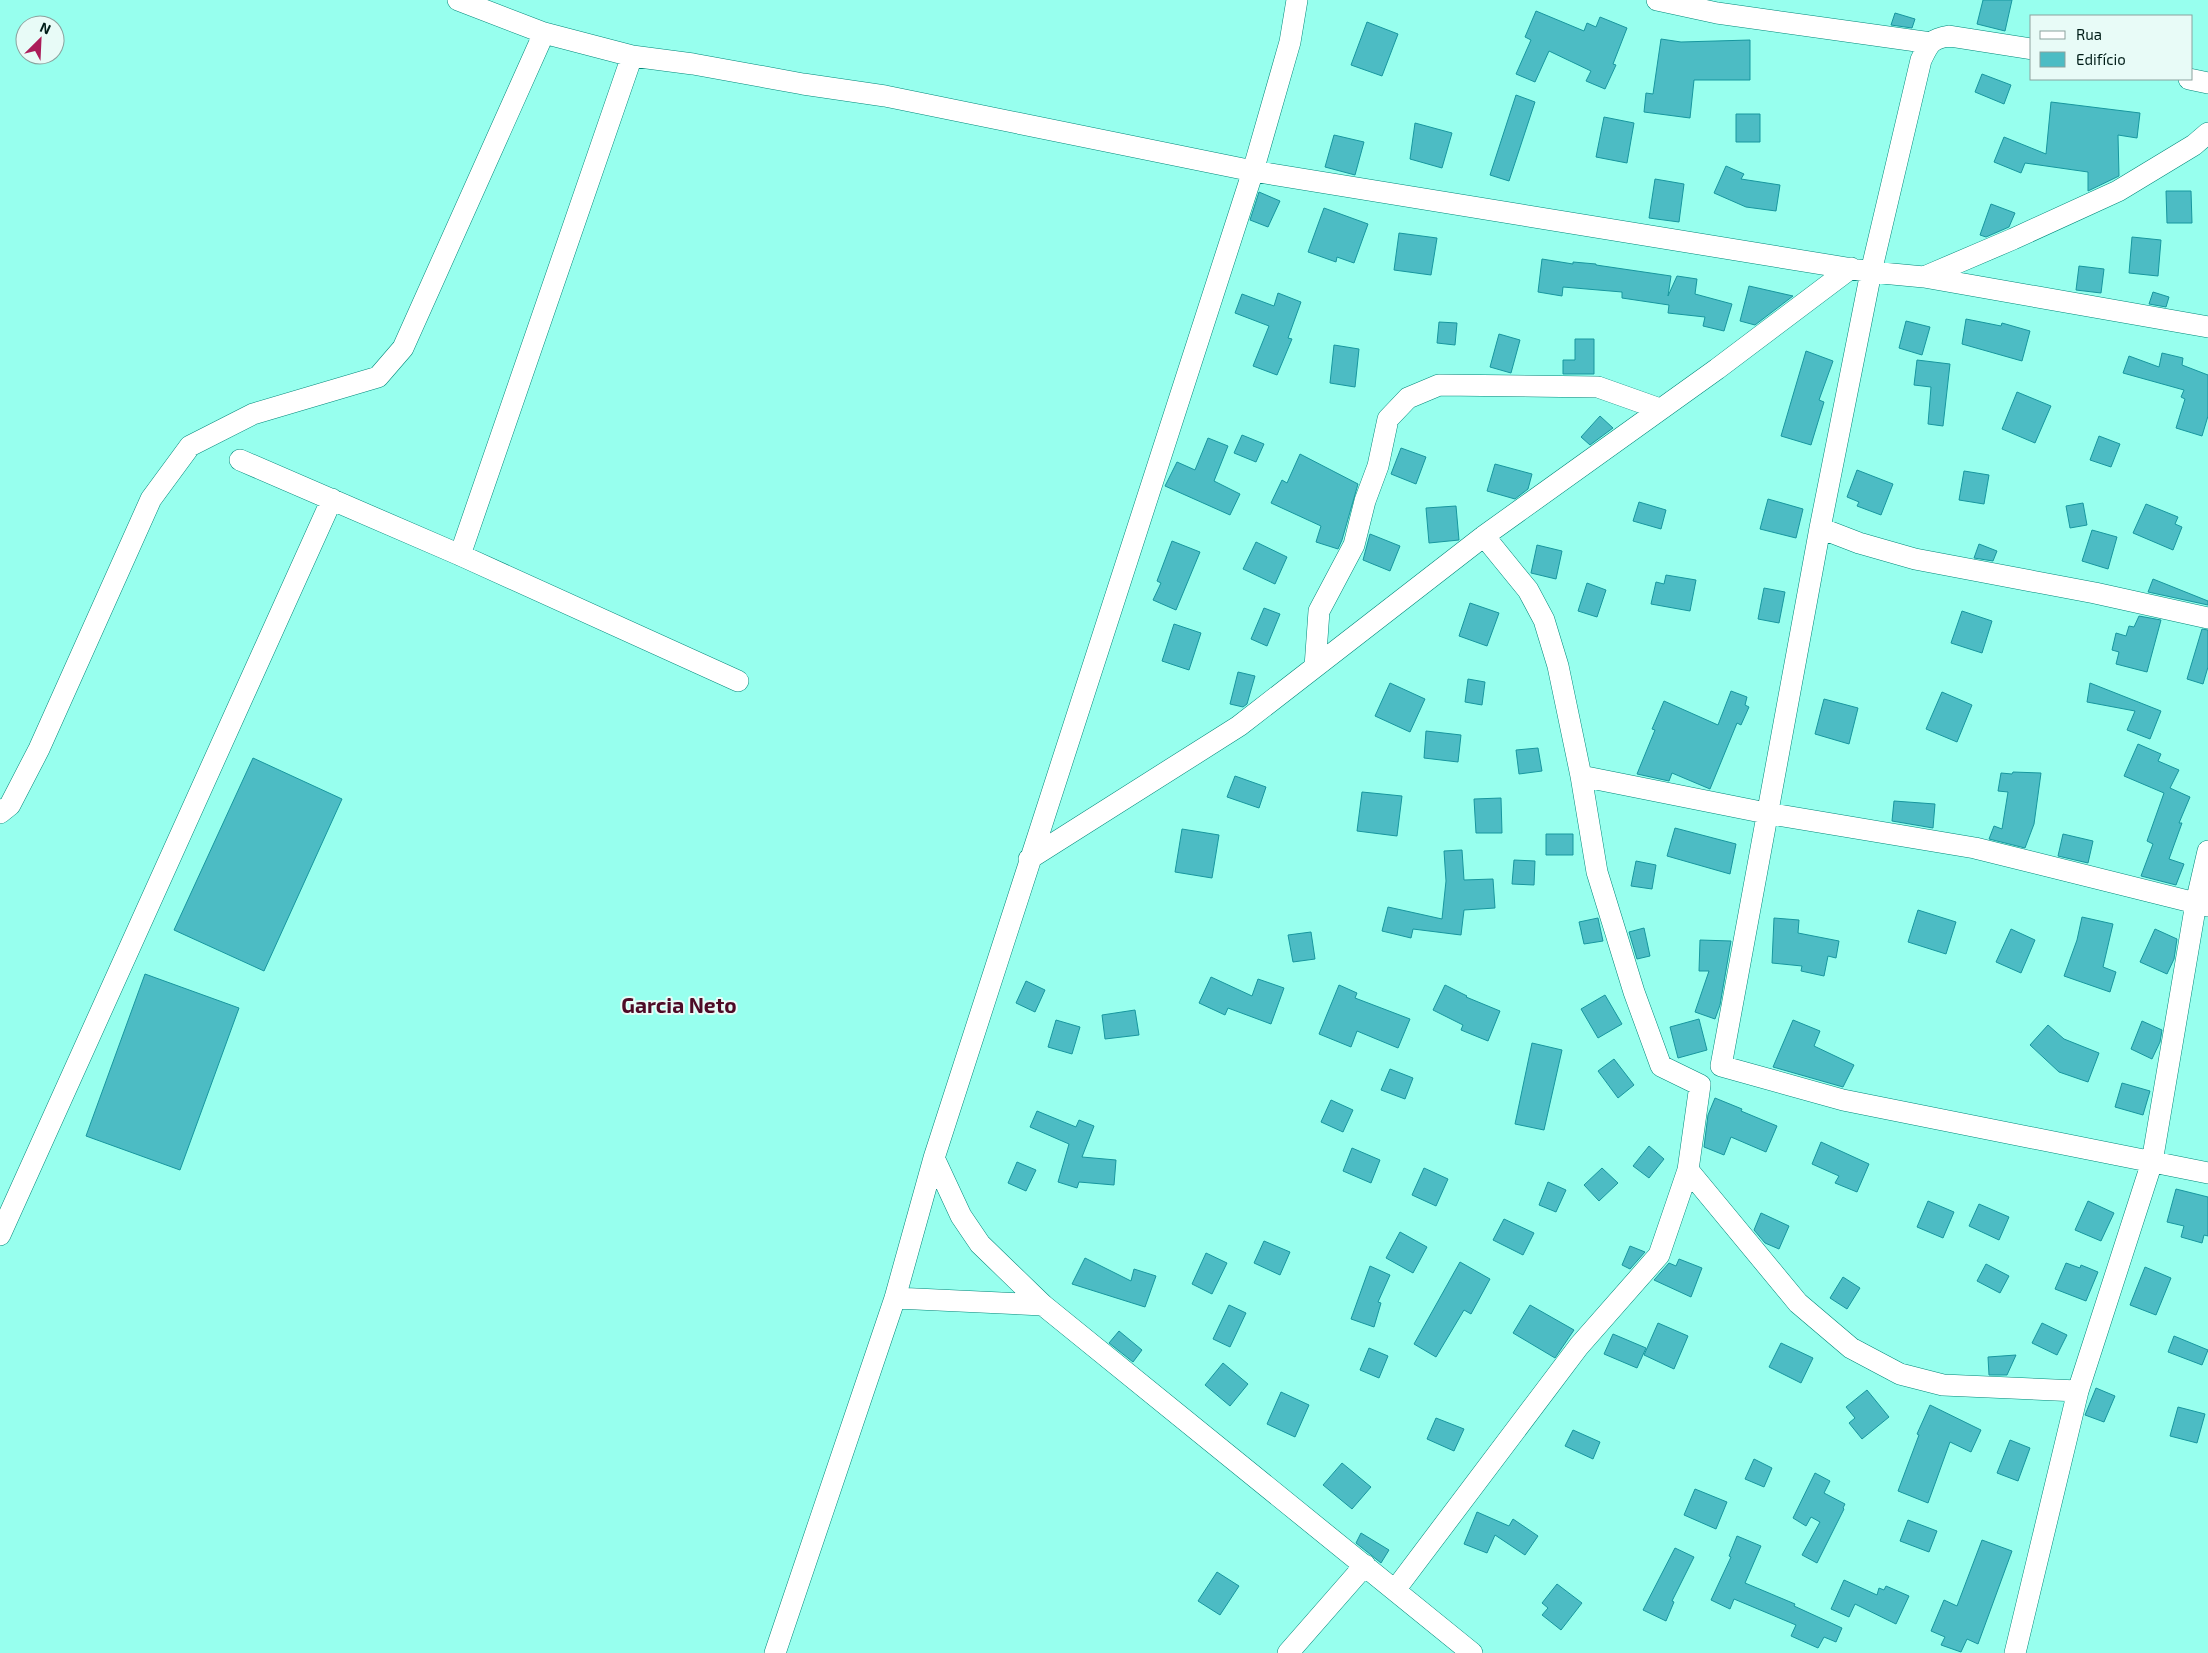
<svg xmlns="http://www.w3.org/2000/svg" width="2208" height="1653" font-family="'Exo 2',sans-serif">
<rect width="100%" height="100%" fill="#97ffee"/>
<!-- building -->
<path fill="#4cbcc4" stroke="#17979f" d="M1983 0H2012L2005 31 1977 24Z
M1536 11 1584 31 1587 23 1596 27 1600 17 1627 28 1613 64 1616 65 1605 89 1586 81 1591 71 1549 51 1535 82 1516 74 1531 40 1525 37Z
M1895 13 1915 19 1912 28 1891 25Z
M1367 22 1398 34 1382 76 1351 65Z
M1661 39 1681 42 1750 40V80H1694L1690 118 1644 112 1646 93 1653 94Z
M1982 74 2011 85 2004 104 1975 92Z
M1516 95 1535 102 1509 181 1490 175Z
M2051 102 2140 113 2137 138 2118 135 2119 176 2088 191V172L2025 163 2021 173 1994 162 2004 137 2046 154Z
M1736 114H1760V142H1736Z
M1604 117 1634 123 1627 163 1596 157Z
M1415 123 1452 133 1442 168 1410 159Z
M1334 135 1364 142 1355 175 1325 167Z
M1726 166 1744 174 1741 179 1780 185 1776 211 1746 207 1714 193Z
M1655 179 1684 184 1679 222 1649 218Z
M2166 191H2191L2192 223H2167Z
M1259 192 1280 201 1268 227 1250 220Z
M1991 204 2015 213 2009 227 1986 237 1980 235Z
M1324 208 1368 224 1354 263 1337 257 1336 262 1308 252Z
M1399 233 1437 238 1431 275 1394 270Z
M2132 237 2161 240 2158 276 2129 273Z
M1542 259 1573 264V262L1596 264V265L1671 276 1668 296 1677 276 1697 279 1695 294 1732 304 1724 331 1703 326 1705 317 1668 313 1669 305 1622 298V292L1563 287 1562 296 1538 292Z
M2079 266 2104 269 2101 293 2076 290Z
M1749 286 1793 296 1755 325 1740 321Z
M2153 292 2169 297 2166 307 2149 304Z
M1278 293 1301 302 1288 338 1292 339 1277 375 1253 366 1269 326 1235 313 1242 294 1274 306Z
M1966 319 2001 326 2002 323 2030 331 2022 361 1962 344Z
M1906 321 1930 327 1922 355 1899 348Z
M1439 322 1457 323 1455 345 1437 343Z
M1499 334 1520 340 1511 373 1490 367Z
M1575 339H1594V374H1563V360H1575Z
M1334 345 1359 349 1355 387 1330 383Z
M1806 351 1833 361 1819 400 1824 402 1811 445 1781 436Z
M2162 353 2183 358 2182 365 2208 375V416L2202 436 2176 428 2185 399 2181 397 2184 390 2123 373 2129 356 2159 367Z
M1917 360 1950 364 1943 426 1928 424 1931 387 1914 385Z
M2017 392 2051 406 2035 443 2002 429Z
M1600 416 1613 428 1590 445 1581 437Z
M1242 435 1264 444 1256 462 1234 453Z
M2099 436 2120 444 2111 467 2090 460Z
M1208 438 1228 446 1214 481 1240 494 1230 515 1165 486 1177 462 1195 470Z
M1401 448 1426 457 1416 484 1391 474Z
M1300 454 1358 484 1342 540 1338 549 1316 542 1321 526 1271 503 1282 480 1287 483Z
M1495 464 1532 474 1528 489 1515 499 1487 491Z
M1857 470 1893 484 1881 515 1857 506 1859 502 1847 497Z
M1964 471 1989 475 1984 504 1959 500Z
M1768 499 1803 509 1796 538 1760 529Z
M1639 502 1666 510 1661 529 1633 521Z
M2083 503 2087 525 2070 528 2066 506Z
M2146 504 2178 517 2175 524 2182 527 2173 550 2133 533Z
M1456 506 1459 540 1429 543 1426 508Z
M2092 530 2117 537 2108 569 2082 561Z
M1370 534 1400 546 1390 571 1363 560Z
M1172 541 1200 552 1176 610 1153 600 1161 583 1157 581Z
M1256 542 1287 557 1275 584 1243 569Z
M1979 544 1997 551 1993 561 1974 558Z
M1537 545 1562 551 1556 579 1531 573Z
M1666 575 1696 580 1690 611 1651 604 1656 582 1664 584Z
M2153 579 2208 601V605L2148 592Z
M1587 583 1606 590 1597 617 1578 611Z
M1764 588 1785 592 1779 623 1758 619Z
M1470 603 1499 613 1487 646 1459 636Z
M1264 608 1280 614 1267 646 1251 639Z
M1962 611 1992 621 1982 653 1951 643Z
M2139 616 2161 620 2147 672 2116 664 2119 652 2112 650 2116 633 2126 636 2129 626 2134 627Z
M1174 624 1201 633 1189 670 1162 661Z
M2202 629 2208 630V667L2203 684 2187 679Z
M1238 672 1255 676 1247 704 1243 707 1230 704Z
M1468 679 1485 682 1482 705 1465 702Z
M1390 683 1425 699 1410 732 1375 716Z
M2090 683 2161 711 2150 739 2127 730 2135 711 2087 702Z
M1731 691 1747 697 1745 705 1749 707 1741 725 1737 723 1710 789 1672 773 1669 781 1637 774 1655 730 1652 729 1664 701 1718 725Z
M1942 692 1972 705 1957 742 1926 729Z
M1824 699 1858 708 1849 744 1815 734Z
M1426 731 1461 735 1458 762 1424 758Z
M2138 744 2161 754 2158 761 2179 770 2170 788 2190 797 2179 823H2182L2169 859 2184 864 2176 885 2141 876 2153 844 2147 841 2164 793 2124 776Z
M1538 748 1542 771 1519 774 1516 750Z
M253 758 342 799 264 971 174 930Z
M2013 772 2041 773 2034 824 2025 848 1989 839 1994 826 2002 829 2008 792 1998 791 2001 773 2012 774Z
M1235 776 1266 787 1259 808 1227 797Z
M1362 792 1402 796 1397 836 1357 831Z
M1501 798 1502 833H1476L1474 799Z
M1894 801 1935 804 1933 828 1892 821Z
M1675 828 1736 844 1730 874 1667 856Z
M1182 829 1219 835 1212 878 1175 872Z
M1546 834H1573V855H1546Z
M2063 834 2093 841 2088 863 2058 856Z
M1462 850 1464 880 1493 879 1495 908 1464 910 1461 935 1413 929 1411 938 1382 931 1388 907 1442 919 1446 881 1444 851Z
M1514 860 1535 861 1534 885 1512 884Z
M1636 861 1656 865 1652 889 1631 886Z
M1918 910 1956 922 1946 954 1908 942Z
M2082 917 2113 924 2103 967 2116 972 2110 992 2064 976 2077 940Z
M1598 918 1603 941 1584 944 1579 922Z
M1774 918 1799 920 1798 933 1839 941 1836 958 1828 956 1824 976 1801 971 1802 966 1772 963Z
M1644 928 1650 956 1637 959 1629 932Z
M2011 929 2035 940 2021 973 1996 962Z
M2155 929 2177 939 2174 959 2167 974 2140 962Z
M1311 932 1315 959 1293 962 1288 935Z
M1700 940 1731 941 1720 1005 1715 1019 1695 1012 1709 971H1699Z
M145 974 239 1008 180 1170 86 1136Z
M1211 977 1252 996 1258 979 1284 988 1271 1024 1228 1008 1225 1015 1199 1003Z
M1026 981 1045 990 1035 1012 1016 1003Z
M1339 985 1357 993 1355 998 1410 1019 1398 1048 1357 1031 1351 1047 1319 1034Z
M1445 985 1467 996 1466 997 1500 1011 1488 1041 1461 1030 1463 1025 1433 1010Z
M1605 995 1622 1024 1598 1038 1581 1009Z
M1135 1010 1139 1035 1105 1039 1102 1015Z
M1699 1019 1707 1050 1678 1058 1670 1027Z
M1056 1020 1080 1027 1072 1054 1048 1047Z
M1793 1020 1820 1031 1814 1046 1854 1065 1843 1087 1773 1067Z
M2142 1021 2162 1030 2160 1042 2152 1059 2131 1049Z
M2048 1025 2064 1039 2099 1053 2088 1082 2059 1072 2030 1045Z
M1532 1043 1562 1050 1544 1130 1515 1124Z
M1614 1059 1634 1085 1618 1098 1598 1071Z
M1390 1069 1413 1078 1405 1099 1381 1090Z
M2122 1083 2150 1091 2143 1115 2115 1107Z
M1715 1098 1742 1109 1741 1111 1777 1126 1766 1152 1731 1137 1724 1155 1704 1147 1708 1115Z
M1331 1100 1353 1110 1343 1132 1321 1122Z
M1037 1111 1076 1127 1079 1120 1094 1126 1082 1157 1116 1160 1114 1185 1079 1182 1077 1188 1058 1182 1069 1144 1030 1127Z
M1821 1142 1869 1164 1857 1192 1835 1183 1839 1176 1812 1164Z
M1649 1146 1664 1159 1649 1178 1633 1166Z
M1352 1148 1380 1160 1371 1183 1343 1171Z
M1017 1162 1036 1170 1026 1191 1008 1183Z
M1424 1168 1448 1179 1436 1206 1412 1195Z
M1602 1168 1618 1183 1599 1201 1584 1185Z
M1548 1182 1566 1190 1556 1212 1539 1205Z
M2176 1189 2208 1197V1236L2204 1235 2202 1243 2181 1237 2184 1226 2167 1222Z
M1928 1201 1954 1212 1943 1238 1917 1227Z
M2088 1201 2114 1213 2101 1241 2075 1230Z
M1979 1204 2009 1217 1999 1240 1969 1226Z
M1761 1213 1789 1226 1779 1249 1765 1243 1754 1230Z
M1504 1219 1534 1233 1523 1255 1493 1240Z
M1400 1232 1427 1247 1413 1273 1386 1258Z
M1264 1241 1290 1252 1280 1275 1254 1263Z
M1630 1246 1645 1252 1630 1269 1622 1265Z
M1206 1253 1227 1263 1212 1294 1192 1284Z
M1085 1258 1131 1281 1134 1269 1156 1276 1145 1307 1072 1284Z
M1679 1259 1702 1268 1691 1297 1654 1280 1669 1263 1676 1266Z
M1460 1262 1490 1279 1471 1314 1464 1310 1436 1357 1414 1344Z
M2066 1263 2080 1268 2081 1265 2098 1272 2086 1301 2055 1289Z
M1986 1264 2009 1276 2000 1293 1977 1281Z
M1370 1266 1390 1275 1378 1302 1381 1303 1374 1327 1351 1319Z
M2145 1267 2171 1278 2156 1315 2130 1305Z
M1843 1277 1860 1288 1847 1309 1830 1298Z
M1229 1305 1246 1313 1230 1347 1213 1339Z
M1530 1305 1574 1330 1555 1358 1513 1333Z
M1658 1323 1688 1336 1674 1369 1644 1355Z
M2042 1323 2067 1335 2057 1355 2032 1343Z
M1119 1331 1142 1350 1133 1362 1109 1343Z
M1613 1334 1646 1348 1637 1368 1604 1354Z
M2174 1336 2208 1350 2202 1365 2168 1352Z
M1781 1343 1813 1358 1801 1383 1769 1367Z
M1369 1348 1388 1356 1379 1378 1360 1370Z
M2016 1355 2007 1375H1989L1988 1357Z
M1223 1363 1248 1384 1230 1406 1205 1385Z
M2096 1388 2115 1396 2104 1422 2085 1415Z
M1867 1390 1889 1417 1862 1439 1849 1423 1855 1418 1846 1407Z
M1281 1392 1309 1405 1295 1437 1267 1424Z
M1930 1405 1981 1430 1971 1452 1950 1442 1928 1503 1898 1491 1919 1435 1917 1434Z
M2178 1407 2205 1414 2197 1443 2170 1436Z
M1436 1418 1464 1429 1454 1451 1427 1439Z
M1573 1430 1600 1442 1593 1459 1565 1446Z
M2010 1440 2030 1448 2018 1481 1997 1473Z
M1754 1459 1772 1468 1764 1487 1745 1479Z
M1342 1463 1371 1487 1352 1509 1323 1485Z
M1815 1473 1830 1481 1824 1493 1845 1504 1843 1508 1844 1509 1817 1563 1802 1555 1820 1522 1811 1517 1806 1526 1793 1518Z
M1695 1489 1727 1502 1716 1529 1684 1515Z
M1477 1512 1509 1526 1513 1519 1538 1536 1525 1555 1495 1535 1487 1553 1464 1544Z
M1908 1520 1937 1531 1929 1552 1900 1541Z
M1361 1533 1389 1550 1381 1563 1356 1543Z
M1737 1536 1761 1546 1745 1583 1795 1604 1794 1606 1842 1628 1836 1642 1824 1637 1818 1648 1791 1636 1796 1625 1734 1599 1730 1609 1711 1600 1731 1557 1729 1556Z
M1982 1540 2012 1551 1978 1644 1967 1639 1961 1652 1941 1645 1945 1637 1931 1631 1944 1600 1957 1606Z
M1675 1548 1694 1557 1672 1601 1674 1602 1666 1621 1643 1610Z
M1217 1572 1239 1586 1220 1615 1198 1601Z
M1844 1580 1877 1595 1879 1588 1884 1590 1886 1586 1909 1596 1896 1624 1855 1604 1849 1617 1831 1609Z
M1557 1584 1582 1603 1561 1630 1542 1615 1548 1608 1542 1603Z"/>
<g fill="none" stroke-linecap="round" stroke-linejoin="round">
<defs>
<path id="minor" d="M458 0 544 33 632 56 693 64 803 84 885 96 1253 171 1871 272 1924 277 2013 239 2118 191 2194 145 2208 133
M1657 0 1717 13 1931 43
M2032 49 1949 36C1930 39 1929 44 1921 60L1871 272 1820 528 1721 1066 1843 1100 2208 1173
M2189 79 2208 83
M1924 277 2208 327
M240 460 460 555 738 681
M1820 528 1859 543 1915 559 2095 593 2208 618
M1484 536 1528 590 1544 620 1558 666 1581 776 1597 872 1634 992 1661 1066 1700 1085 1688 1170 1798 1303 1851 1348 1900 1374 1943 1385 2078 1391
M460 555 632 56
M1315 667 1319 611 1354 545 1365 501 1378 466 1388 419 1408 398 1439 385 1598 387 1660 409
M1581 776 1766 813 1975 848 2208 906
M0 813 10 805 39 749 151 499 190 446 253 414 378 377 403 348 544 33
M1029 859 1239 726 1484 536 1717 369 1851 268
M934 1158 961 1216 980 1244 1043 1305 1472 1653
M0 1235 332 499
M895 1298 1043 1305
M1395 1590 1579 1346 1659 1255 1688 1170
M775 1653 895 1298 934 1158 1253 171 1290 42 1297 0
M1288 1653 1365 1565
M2015 1653 2078 1391 2152 1162 2196 903 2208 851"/>
</defs>
<!-- minor casing -->
<use href="#minor" stroke="#00887a" stroke-width="22"/>
<!-- minor -->
<use href="#minor" stroke="#fff" stroke-width="21"/>
</g>
<g text-anchor="middle" dominant-baseline="central" stroke-width="4" stroke-linejoin="round" paint-order="stroke">
<!-- district labels -->
<g font-size="21" font-weight="bold" fill="#4e0b26" stroke="#e8fbf7">
<text x="679" y="1004">Garcia Neto</text>
</g>
</g>
<!-- legend -->
<rect x="2030" y="15" width="162" height="65" fill="#e8fbf7" stroke="#8ba29e"/>
<rect x="2040" y="31" width="25" height="8" fill="#ffffff" stroke="#8ba29e"/>
<text x="2076" y="40" font-size="15" fill="#001d18">Rua</text>
<rect x="2040" y="52" width="25" height="15" fill="#4cbcc4" stroke="#8ba29e"/>
<text x="2076" y="65" font-size="15" fill="#001d18">Edifício</text>
<!-- north arrow -->
<g transform="translate(40 40) rotate(24)"><circle r="24" fill="#e8fbf7" stroke="#8ba29e"/>
<path d="M0-4L9 19L0 12L-9 19Z" fill="#ab1c59"/>
<text y="-8" font-size="14" font-weight="bold" text-anchor="middle" fill="#001d18">N</text>
</g>
</svg>
